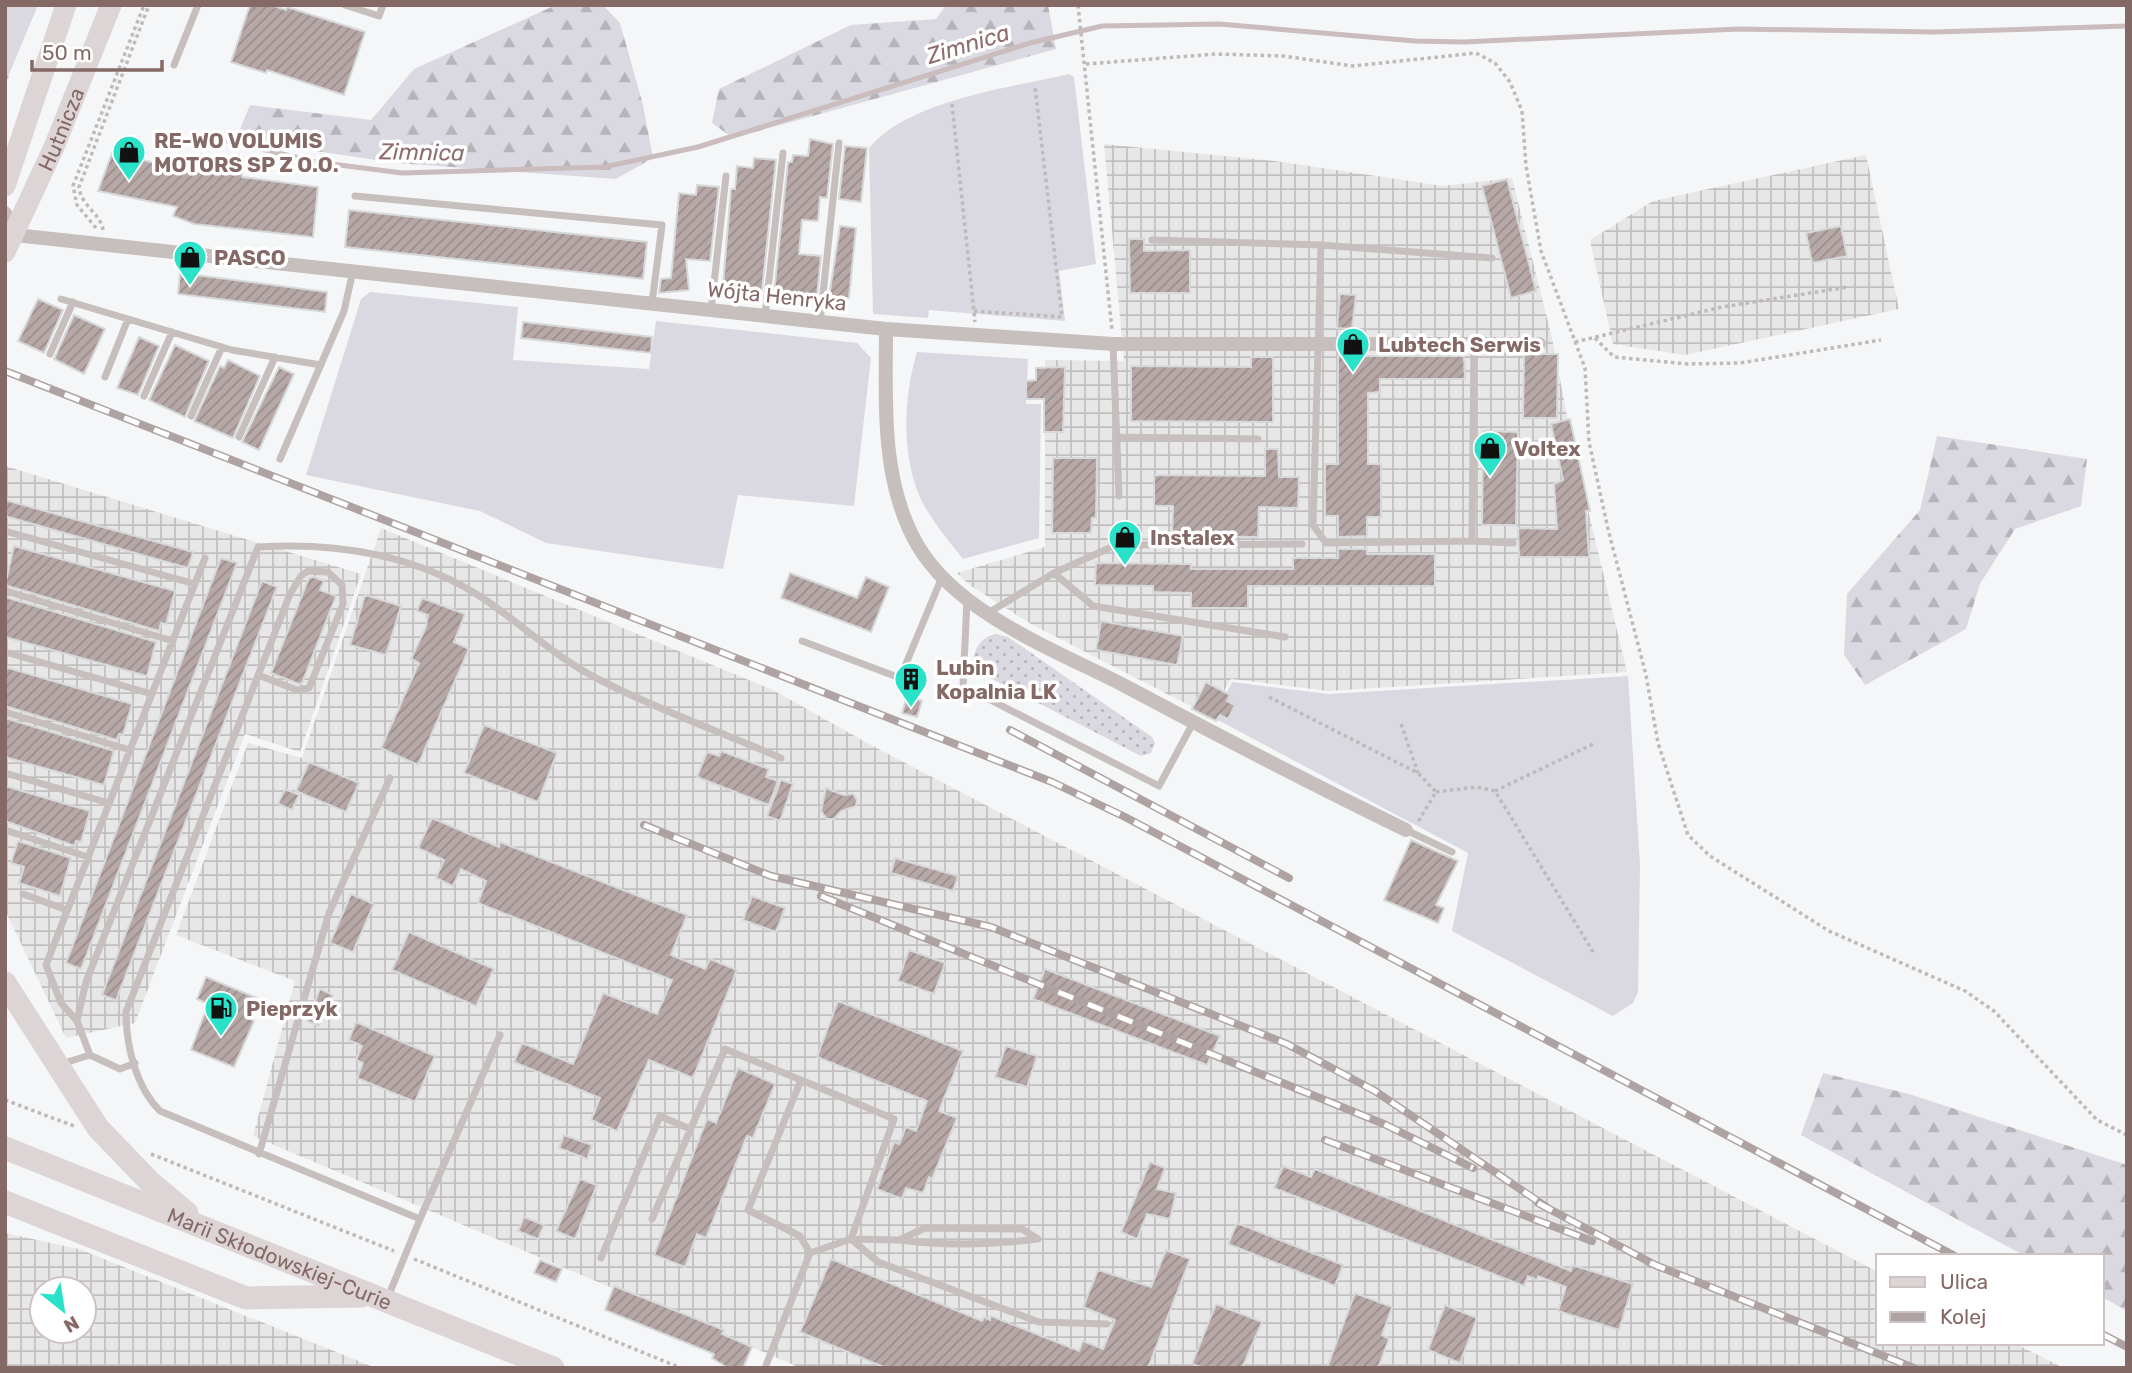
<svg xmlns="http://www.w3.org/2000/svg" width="2132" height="1373" font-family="Rubik,sans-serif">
<defs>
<pattern id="industrial-grid" width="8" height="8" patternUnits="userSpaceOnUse" patternTransform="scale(1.75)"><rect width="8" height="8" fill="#e8e7e8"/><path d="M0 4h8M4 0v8" fill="none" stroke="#c2bfc0"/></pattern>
<pattern id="grass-dots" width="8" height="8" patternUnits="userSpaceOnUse" patternTransform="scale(1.75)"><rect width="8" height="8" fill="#dad9e1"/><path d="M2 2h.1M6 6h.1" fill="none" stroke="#b6b4ba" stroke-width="1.8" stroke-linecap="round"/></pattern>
<pattern id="forest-firs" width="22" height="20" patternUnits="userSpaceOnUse" patternTransform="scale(1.75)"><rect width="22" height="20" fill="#dad9e1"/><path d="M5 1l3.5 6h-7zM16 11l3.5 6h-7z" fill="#b6b4ba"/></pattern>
<pattern id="building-hatch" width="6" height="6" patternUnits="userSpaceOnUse" patternTransform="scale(1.75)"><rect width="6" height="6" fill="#b6a8a7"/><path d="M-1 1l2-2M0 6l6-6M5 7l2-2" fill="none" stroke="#9a8d8c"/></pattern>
</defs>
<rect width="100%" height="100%" fill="#f4f6f7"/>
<!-- industrial -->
<path fill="url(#industrial-grid)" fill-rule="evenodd" d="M1104 144 1275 161 1443 186 1512 178 1552 338 1574 452 1627 672 1328 691 1231 679 1210 716 1031 624 971 586 957 573 1045 547V360L1124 361Z
M1866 155 1899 309 1685 355 1613 344 1590 240 1653 201Z
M5 466 361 574 300 752 245 734 135 1023 66 1038 5 910Z
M381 528 773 690 869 744 1878 1272V1343H2014L2064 1368H801L253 1136 295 981 176 935 248 743 302 758Z
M5 1233 79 1249 376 1368H5ZM84 1289V1331H42V1289Z"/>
<!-- grass -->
<path fill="url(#grass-dots)" d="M995 634 1008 637 1152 737 1155 743 1151 753 1141 756 980 673 973 664C974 649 979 639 995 634Z"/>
<!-- forest -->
<path fill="url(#forest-firs)" d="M556 5H603L620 23 643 105 653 158 616 179 396 163 236 139 250 105 371 120 414 69Z
M946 5H1048L1056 49 733 138 712 123 719 89 851 25 936 19Z
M1937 436 2087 459 2081 506 2015 529 1980 584 1966 629 1865 685 1844 655 1847 594 1920 510Z
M1823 1073 1909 1094 2127 1165V1311L2102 1297V1256H2025L1801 1135Z"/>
<!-- garden -->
<path fill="#dad9e1" d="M5 5H38L5 84Z
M1069 74 1074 77 1096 264 1059 271 1065 321 929 310 928 318 873 314 869 148C909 100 1009 88 1069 74Z
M370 292 518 307 513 360 649 369 656 321 857 343 871 358 854 506 738 495 723 569 546 543 480 511 306 475 361 299Z
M917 352 1028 359 1026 404H1041L1039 538 963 559C945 536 922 510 914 481 902 440 905 392 917 352Z
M1628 676 1640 865 1638 992 1633 1003 1613 1016 1452 931 1468 853 1214 718 1232 682 1328 694Z"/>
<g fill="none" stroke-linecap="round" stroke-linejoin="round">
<!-- stream -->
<path stroke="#cbbcbe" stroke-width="5" d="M5 77H6
M211 137 316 162 402 173 604 167 698 147 1030 43 1102 26 1219 24 1415 41 1464 42 1738 29 1935 32 2127 26"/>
</g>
<!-- building -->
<path fill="url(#building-hatch)" stroke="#d7d8d9" stroke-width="2" d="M250 5H271L286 10 287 7 365 32 344 95 267 70 266 73 231 62Z
M810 139 833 144 827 198 820 197 818 221 802 220 799 254 821 256 817 296 774 292 788 162H792L793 155 808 156Z
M845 146 867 148 861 202 839 199Z
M112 153 186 170 242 174V177L318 187 313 237 194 224 173 216 177 207 98 191Z
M754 158 776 160 762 290 723 285 731 189H735L737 166 753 168Z
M1507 179 1536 291 1511 298 1482 186Z
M697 185 719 187 710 261 686 259 689 290 659 293 661 279 671 278 679 193 696 195Z
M349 210 647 242 643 279 345 247Z
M840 226 856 228 849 298 829 297Z
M1841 226 1847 256 1812 263 1806 233Z
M1129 239H1144V251L1190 250V293H1130Z
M180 273 327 292 325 312 178 294Z
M1340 294 1356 295 1352 329 1337 328Z
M38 299 63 310 44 353 18 341Z
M74 315 105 329 84 374 54 359Z
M523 322 652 337 651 353 521 338Z
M139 337 159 346 138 395 117 388Z
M175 345 209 361 185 417 149 400Z
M1524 354H1558L1557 418H1523Z
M1338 356H1464L1465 379H1380V392L1368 393V464H1381V517H1367V536L1338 537V516H1325V464H1338Z
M1251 357H1273V422L1131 421V366L1251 367Z
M228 360 260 376 233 438 194 421 220 366 224 368Z
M279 367 294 374 259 450 242 442Z
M1065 367 1063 432H1044V399H1026V381L1036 380V368Z
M1570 419 1590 511H1586L1589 557H1519L1518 528 1557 529 1554 484 1563 480 1551 424Z
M1483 431 1518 432 1516 525H1482Z
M1265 449H1278L1279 477H1299L1298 508 1259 507 1258 537 1172 536 1173 506H1154V475L1265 476Z
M1053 458H1097L1096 518H1092L1091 533H1052Z
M5 500 193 552 188 568 5 516Z
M14 546 175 591 166 624 161 623 159 631 5 585Z
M1338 549H1367V554H1435V586H1248V608H1191V593L1153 592V586L1095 585 1096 563 1191 564V569H1293V558H1338Z
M221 558 237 563 81 969 66 963Z
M790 573 857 598 866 577 889 587 871 632 781 598Z
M314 577 324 581 320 590 336 596 302 683 299 684 271 673 309 578Z
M262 581 277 587 116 1000 102 995Z
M365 595 401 606 386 655 350 645Z
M5 597 156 642 147 676 5 637Z
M422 598 465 614 454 642 469 649 418 765 381 748 419 663 411 659 426 627 428 615 417 611Z
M1101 621 1183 636 1177 665 1096 650Z
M5 667 132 704 123 735 119 734 117 740 5 706Z
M1206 682 1230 695 1227 701 1235 705 1228 719 1220 715 1216 721 1192 709Z
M907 696 922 701 917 717 902 713Z
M5 718 114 751 104 785 5 757Z
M484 725 557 753 538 802 464 773Z
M721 751 769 769 766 777 778 781 769 805 697 777 707 752 719 756Z
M309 762 359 783 346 812 296 791Z
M781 780 793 784 780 821 767 816Z
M5 786 90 811 81 842 76 841 75 846 5 821Z
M826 788 843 795 853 794 857 800 856 806 841 811 834 819H827L821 811Z
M285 789 299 795 292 810 278 804Z
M432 818 499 847 500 842 687 915 671 955 705 969 710 959 737 970 693 1078 649 1060 617 1131 591 1120 600 1098 514 1062 522 1043 573 1064 603 993 657 1014 672 980 478 903 486 881 461 869 453 886 436 878 444 860 418 848Z
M1411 840 1458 861 1436 905 1444 908 1438 923 1384 900Z
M18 841 71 858 60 896 19 883 24 867 11 863Z
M895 858 958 876 953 891 891 873Z
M351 894 374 904 353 952 330 943Z
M752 896 785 908 776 932 743 920Z
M409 932 494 969 476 1006 392 970Z
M909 950 945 963 934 994 898 981Z
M1045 969 1220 1036 1207 1065 1033 999Z
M206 977 257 998 249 1018 254 1021 234 1067 191 1050 208 1004 197 999Z
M320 989 333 995 319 1026 307 1021Z
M838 1001 963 1051 939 1111 957 1118 932 1179 929 1177 923 1193 906 1188 902 1199 877 1189 894 1142 899 1144 906 1127 916 1131 927 1101 817 1057Z
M356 1022 435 1056 415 1102 357 1078 363 1063 356 1060 362 1046 349 1040Z
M1006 1046 1037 1056 1027 1087 995 1077Z
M738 1068 775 1084 753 1138 747 1136 706 1238 697 1234 685 1267 654 1255 707 1119 716 1123Z
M564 1135 592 1145 587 1159 559 1148Z
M1150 1162 1165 1168 1157 1189 1176 1193 1170 1219 1147 1214 1137 1239 1121 1232Z
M1283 1166 1311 1177 1315 1169 1571 1271 1572 1265 1633 1284 1619 1330 1558 1311 1566 1287 1538 1276 1537 1280 1528 1276 1524 1286 1274 1188Z
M580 1179 597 1185 575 1239 556 1231Z
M524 1217 544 1225 538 1239 518 1231Z
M1237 1223 1343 1265 1335 1286 1228 1244Z
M1166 1250 1190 1259 1148 1368H886L800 1332 831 1259 982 1321 984 1317 990 1320 991 1316 1079 1351 1083 1341 1103 1349 1115 1320 1083 1307 1098 1270 1151 1287Z
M540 1260 562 1269 556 1282 534 1273Z
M614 1286 724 1330 722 1334 752 1347 743 1368H728L712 1358 714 1354 605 1310Z
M1355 1293 1392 1307 1382 1335 1389 1339 1378 1368H1327Z
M1216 1304 1262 1322 1242 1368H1203L1192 1364Z
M1445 1305 1477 1318 1460 1363 1428 1350Z"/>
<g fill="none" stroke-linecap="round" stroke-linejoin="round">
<!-- path -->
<path stroke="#bfb9b9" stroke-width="3.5" stroke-dasharray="3.5 3.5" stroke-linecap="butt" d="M1078 5 1112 330
M1086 64 1216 54 1283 56 1353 66 1476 53 1495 63 1510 82 1522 111 1526 166 1541 251 1585 368 1589 442 1608 529 1646 675 1658 743 1688 835 1710 856 1829 931 1965 991 1994 1011 2097 1120 2127 1135
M952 104 975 322
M96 228 77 205 73 186 144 5
M103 230C101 214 81 206 79 187L149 5
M974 311 1062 317 1035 87
M1595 338 1614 357 1688 364 1740 363 1881 340
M1575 342 1722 307 1848 287
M1269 697 1418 773 1436 792 1418 822
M1401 724 1418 773
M1495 791 1593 744
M1436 792 1476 787 1495 791 1595 955
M5 1100 74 1126
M151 1154 394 1251
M414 1259 681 1368"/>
<!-- lane -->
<path stroke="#c7bfbe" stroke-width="7" d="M345 5 379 16 383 5
M174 65 198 5
M355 196 662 225 652 303
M1152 240 1321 245 1492 258
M1321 245 1313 525 1326 543 1472 541
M61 299 232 350 321 365
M711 310 726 176
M765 316 783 153
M820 322 839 143
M1113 344 1119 496
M1474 344 1472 541 1513 543
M50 354 73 302
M105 377 128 319
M144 396 172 332
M191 416 222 347
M239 437 275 357
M1116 437 1258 439
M280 459 344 311 353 271
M5 531 195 584
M1054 573 1093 606 1285 637
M6 591 173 641
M967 600 963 686 1159 786 1193 723
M988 613 1054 573 1116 545 1302 544
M802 641 900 678 942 577
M5 652 152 694
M258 675 297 690 309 688 343 604 342 585 328 572 308 571 301 576 290 594 126 1012C126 1046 136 1087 160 1111L420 1219 388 1297
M5 712 130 750
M5 773 109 803
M1406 830 1452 852
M8 831 88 857
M23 894 67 910
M77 1021 61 1003 46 965 205 558
M90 1055 77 1021 86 982 258 547C337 542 420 555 487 601 525 627 558 659 600 680 658 710 721 732 781 758
M61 1064 90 1055 120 1069 135 1063
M801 1080 894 1119 851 1239 878 1262 1039 1322 1107 1324
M259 1154 329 913 390 778
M420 1219 500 1035
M652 1219 725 1049 801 1080 748 1210 800 1236 810 1253 765 1368
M810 1253 851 1239 899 1240 925 1228 1022 1229 1038 1239C990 1245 946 1246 899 1240
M601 1258 660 1116 690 1129"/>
<!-- street -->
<path stroke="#c7bfbe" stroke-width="14" d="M5 213 14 233
M6 234 886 329 1113 344H1539
M886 329C886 401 880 481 918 546 959 615 1058 651 1127 687 1219 736 1312 784 1406 830"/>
<!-- secondary -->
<g stroke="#ddd5d5" stroke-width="21">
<path d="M5 186 66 5"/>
<path id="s1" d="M5 252 54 147 111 5"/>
</g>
<!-- primary -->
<g stroke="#ddd5d5" stroke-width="23">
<path d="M5 983 98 1128 149 1181 187 1213"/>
<path id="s2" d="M5 1148 553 1368"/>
<path d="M5 1202 246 1298 362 1296"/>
</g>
<defs>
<path id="rail" d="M5 371 1052 782 1125 817 1955 1256
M1010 730 1289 878
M644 825 771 876 991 927 1287 1044 1375 1091 1548 1208
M821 896 1384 1124 1473 1168
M1325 1140 1592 1241
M1538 1203 1659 1267
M1650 1263 1914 1368
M2102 1334 2127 1347"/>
</defs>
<!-- rail casing -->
<use href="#rail" stroke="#aea3a2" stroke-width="8"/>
<!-- rail -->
<use href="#rail" stroke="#fff" stroke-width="5" stroke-dasharray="16" stroke-linecap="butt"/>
</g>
<!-- icons -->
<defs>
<symbol id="shop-pin" viewBox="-11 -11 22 30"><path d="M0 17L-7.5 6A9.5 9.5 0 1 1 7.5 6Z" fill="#2ae2c8" stroke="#fff"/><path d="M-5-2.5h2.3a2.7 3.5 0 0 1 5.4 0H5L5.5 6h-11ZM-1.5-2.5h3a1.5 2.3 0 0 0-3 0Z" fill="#111"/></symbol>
<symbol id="building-pin" viewBox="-11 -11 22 30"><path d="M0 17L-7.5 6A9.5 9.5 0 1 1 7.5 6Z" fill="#2ae2c8" stroke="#fff"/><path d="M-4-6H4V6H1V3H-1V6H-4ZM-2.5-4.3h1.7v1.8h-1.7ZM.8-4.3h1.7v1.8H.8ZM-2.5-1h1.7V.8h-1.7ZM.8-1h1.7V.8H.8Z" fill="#111"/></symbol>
<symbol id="fuel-pin" viewBox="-11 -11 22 30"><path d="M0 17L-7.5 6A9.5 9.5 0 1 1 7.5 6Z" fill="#2ae2c8" stroke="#fff"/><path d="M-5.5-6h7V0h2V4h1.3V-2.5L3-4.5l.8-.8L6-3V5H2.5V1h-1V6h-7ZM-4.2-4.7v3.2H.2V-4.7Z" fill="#111"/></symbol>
</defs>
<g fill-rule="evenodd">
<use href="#shop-pin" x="110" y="133" width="38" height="52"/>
<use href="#shop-pin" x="171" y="238" width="38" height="52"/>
<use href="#shop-pin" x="1334" y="325" width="38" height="52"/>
<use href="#shop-pin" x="1471" y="429" width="38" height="52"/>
<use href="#shop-pin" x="1106" y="518" width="38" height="52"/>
<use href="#building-pin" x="892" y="660" width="38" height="52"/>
<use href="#fuel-pin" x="202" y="989" width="38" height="52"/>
</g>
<g text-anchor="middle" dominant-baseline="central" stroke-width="7" stroke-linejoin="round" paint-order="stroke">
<!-- street labels -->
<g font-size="21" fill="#856967" stroke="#fff">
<text stroke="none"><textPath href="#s1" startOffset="135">Hutnicza</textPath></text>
<text transform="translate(777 296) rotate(6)">Wójta Henryka</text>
<text stroke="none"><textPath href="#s2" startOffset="296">Marii Skłodowskiej-Curie</textPath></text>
</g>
<!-- poi labels -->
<g font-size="21" font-weight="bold" fill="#856967" stroke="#fff" text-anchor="start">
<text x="154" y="140">RE-WO VOLUMIS<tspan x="154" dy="24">MOTORS SP Z O.O.</tspan></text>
<text x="214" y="257">PASCO</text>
<text x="1378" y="344">Lubtech Serwis</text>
<text x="1514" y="448">Voltex</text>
<text x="1150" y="537">Instalex</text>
<text x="936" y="667">Lubin<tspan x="936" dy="24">Kopalnia LK</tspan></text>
<text x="246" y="1008">Pieprzyk</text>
</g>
<!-- water labels -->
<g font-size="23" font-style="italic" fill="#8f6d70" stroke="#fff">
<text transform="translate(968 44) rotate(-17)">Zimnica</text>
<text transform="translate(422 152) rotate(1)">Zimnica</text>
</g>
</g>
<!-- border -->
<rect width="2132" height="1373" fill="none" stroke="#856967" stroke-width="14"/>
<!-- legend -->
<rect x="1876" y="1254" width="228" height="91" fill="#ffffff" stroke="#cec3c2" stroke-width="2"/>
<rect x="1890" y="1277" width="35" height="10" fill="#ddd5d5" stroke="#cec3c2" stroke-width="2"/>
<text x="1940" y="1289" font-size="21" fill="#856967">Ulica</text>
<rect x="1890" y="1312" width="35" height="10" fill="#aea3a2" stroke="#cec3c2" stroke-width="2"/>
<text x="1940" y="1324" font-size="21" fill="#856967">Kolej</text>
<!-- north arrow -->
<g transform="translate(63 1310) rotate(150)"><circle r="33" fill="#ffffff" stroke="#cec3c2" stroke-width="2"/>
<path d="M0-5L12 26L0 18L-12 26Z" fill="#2ae2c8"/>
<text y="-10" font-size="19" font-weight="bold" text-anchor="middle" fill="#856967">N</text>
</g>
<!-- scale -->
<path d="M32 60v10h130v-10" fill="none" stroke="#856967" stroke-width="3.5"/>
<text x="42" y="60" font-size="21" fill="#856967" stroke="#ffffff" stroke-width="5" paint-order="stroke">50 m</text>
</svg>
